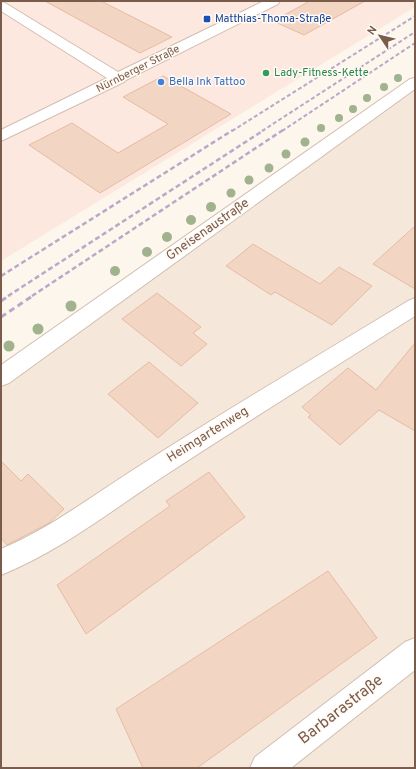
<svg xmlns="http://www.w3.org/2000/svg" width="416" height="769" font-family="Overpass,sans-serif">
<rect width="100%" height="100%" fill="#fdf6ec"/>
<!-- residential -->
<path fill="#f5e8da" d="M415 79V768H1V379Z"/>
<!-- commercial -->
<path fill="#fde8e0" d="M1 1H415V7L1 261Z"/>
<!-- building -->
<path fill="#f3d5c3" stroke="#e6bba3" d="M45 1H101L172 37 140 53Z
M310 1H365L304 35 273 21Z
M163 76 231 114 100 193 29 145 72 123 118 153 168 124 123 97Z
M415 226V289L373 264Z
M253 244 320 284 339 267 372 286 332 325 275 292 271 295 226 266Z
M157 293 201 327 193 333 207 344 181 366 122 319Z
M415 343V431L379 410 340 445 308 417 311 415 302 407 348 368 376 390Z
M149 362 198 403 158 438 108 394Z
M1 461 21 481 28 474 64 509 49 523 7 545 1 538Z
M209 472 245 517 86 634 57 585 170 506 166 501Z
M328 571 377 638 197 768H143L116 709Z"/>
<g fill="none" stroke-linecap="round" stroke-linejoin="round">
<defs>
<path id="minor" d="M415 298V316C331 369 247 422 164 476 111 511 60 551 1 575V549C53 527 99 491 147 461 233 406 321 354 408 301Z
M415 638V670L291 768H250L255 757 405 642Z"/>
<path id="tertiary" d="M264 1H280L278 4 126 80 124 82 1 141V130L107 78 1 11V2L5 3 118 72Z
M415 78V89L9 383 1 386V365L410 79Z"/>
</defs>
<!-- minor casing -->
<use href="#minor" stroke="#d1beb0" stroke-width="2"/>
<!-- tertiary casing -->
<use href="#tertiary" stroke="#d1beb0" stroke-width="2"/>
<!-- minor -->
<use href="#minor" fill="#fff" fill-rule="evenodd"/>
<!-- tertiary -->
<use href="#tertiary" fill="#fff" fill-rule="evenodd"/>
<!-- rail-far2 -->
<path stroke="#b9a8c9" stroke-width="2" stroke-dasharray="4 2.5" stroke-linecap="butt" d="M232 131 415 16
M262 131 415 32
M282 131 415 43"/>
<!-- rail-far1 -->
<path stroke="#b9a8c9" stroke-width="2.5" stroke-dasharray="5 3" stroke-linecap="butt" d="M1 276 233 130
M8 296 264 130
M32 296 283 130"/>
<!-- rail -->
<path stroke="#b9a8c9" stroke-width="3" stroke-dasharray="6 4" stroke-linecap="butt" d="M1 301 10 295
M1 317 34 295"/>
</g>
<!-- trees -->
<g fill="#a0b28e">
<circle cx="398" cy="78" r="4"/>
<circle cx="384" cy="87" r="4"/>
<circle cx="367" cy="98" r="4"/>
<circle cx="353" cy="109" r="4"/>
<circle cx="339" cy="118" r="4"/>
<circle cx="321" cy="128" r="4"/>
<circle cx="305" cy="142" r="4.5"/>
<circle cx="286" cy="154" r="4.5"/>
<circle cx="269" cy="168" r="4.5"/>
<circle cx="249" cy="180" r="4.5"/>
<circle cx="231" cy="193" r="4.5"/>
<circle cx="211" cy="207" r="5"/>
<circle cx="191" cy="220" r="5"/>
<circle cx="167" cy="237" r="5"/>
<circle cx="147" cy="252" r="5"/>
<circle cx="115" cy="271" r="5"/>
<circle cx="71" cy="306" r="5.5"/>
<circle cx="38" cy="329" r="5.5"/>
<circle cx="9" cy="346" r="5.5"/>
</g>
<!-- markers -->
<rect fill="#1a4fb4" stroke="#fffaf3" stroke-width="1.5" x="203" y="15" width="8" height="8" rx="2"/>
<circle fill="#2e9e5b" stroke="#fffaf3" stroke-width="1.5" cx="266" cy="73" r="4"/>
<circle fill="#3f7fe0" stroke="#fffaf3" stroke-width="1.5" cx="161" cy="82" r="4"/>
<g text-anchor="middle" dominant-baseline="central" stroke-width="3" stroke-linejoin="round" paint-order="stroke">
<!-- far-transit labels -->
<g font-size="11" fill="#164399" stroke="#fffaf3" text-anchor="start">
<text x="215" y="19">Matthias-Thoma-Straße</text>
</g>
<!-- far-street labels -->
<g font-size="11" fill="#7a5c4d" stroke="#fffaf3">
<text transform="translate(138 69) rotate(-27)">Nürnberger Straße</text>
</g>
<!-- far-leisure labels -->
<g font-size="11" fill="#27864d" stroke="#fffaf3" text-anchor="start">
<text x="274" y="73">Lady-Fitness-Kette</text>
</g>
<!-- far-shop labels -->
<g font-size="11" fill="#366cbe" stroke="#fffaf3" text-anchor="start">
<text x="169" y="82">Bella Ink Tattoo</text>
</g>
<!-- street labels -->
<g font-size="13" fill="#7a5c4d" stroke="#fffaf3">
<text transform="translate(208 230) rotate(-35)">Gneisenaustraße</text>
<text transform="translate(208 435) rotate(-32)">Heimgartenweg</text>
</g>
<!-- near-street labels -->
<g font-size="16" fill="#7a5c4d" stroke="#fffaf3">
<text transform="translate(341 710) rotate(-38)">Barbarastraße</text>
</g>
</g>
<!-- border -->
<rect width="416" height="769" fill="none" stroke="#7a5c4d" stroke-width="4"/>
<!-- north arrow -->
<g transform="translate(380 36) rotate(305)" stroke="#fffaf3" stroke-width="3" paint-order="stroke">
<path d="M0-3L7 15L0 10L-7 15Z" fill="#7a5c4d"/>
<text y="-6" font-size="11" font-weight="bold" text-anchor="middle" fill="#7a5c4d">N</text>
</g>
</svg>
